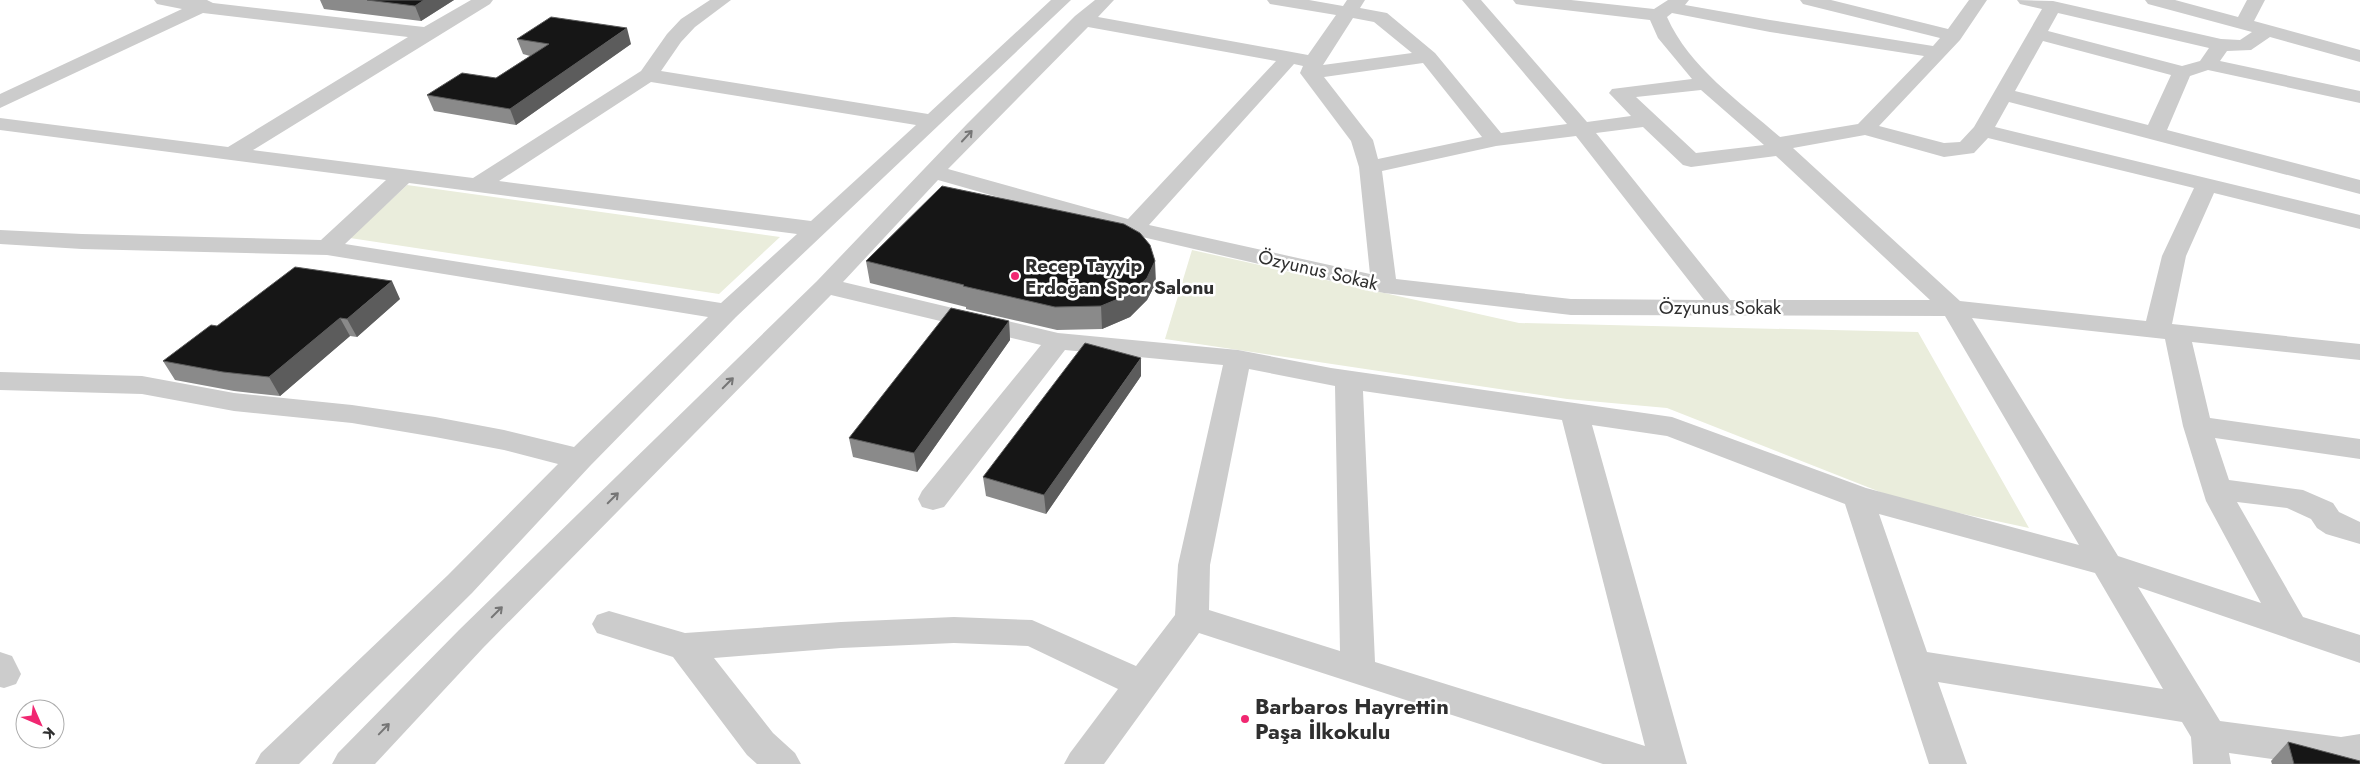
<svg xmlns="http://www.w3.org/2000/svg" width="2360" height="764" font-family="Jost,sans-serif">
<rect width="100%" height="100%" fill="#fff"/>
<!-- green -->
<path fill="#eaeddc" d="M407 185 780 237 719 294 350 238Z
M1192 250 1519 323 1918 332 2029 528 1903 501 1667 408 1567 399 1165 339Z"/>
<g fill="none" stroke-linecap="round" stroke-linejoin="round">
<!-- minor -->
<path fill="#ccc" fill-rule="evenodd" d="M154 0H207L213 3 424 27 471 0H493L490 4 253 150 473 178 641 71 667 34 681 19 710 0H731L695 27 681 42 661 71 928 114 1051 0H1071L736 317 590 466 472 593 299 764H255L261 753 448 575 558 464 504 450 435 437 352 423 234 411 142 394 0 390V372L142 376 234 393 352 405 435 417 504 430 574 447 708 317 327 255 82 249 0 244V230L82 234 321 240 386 180 0 130V118L228 147 408 37 203 13 0 108V94L182 9 157 4ZM651 82 916 125 811 221 499 181ZM409 183 797 234 721 303 345 244Z
M1095 0H1114L1098 17 1308 55 1336 15 1270 4 1267 0H1309L1343 6 1347 0H1365L1360 8 1387 13 1435 53 1501 133 1567 124 1462 0H1481L1587 122 1631 116 1609 93 1612 89 1692 79 1658 38 1650 20 1522 5 1516 4 1513 0H1571L1654 9 1668 0H1689L1685 5 1770 20 1933 46 1940 38 1803 4 1800 0H1831L1948 29 1969 0H1987L1960 40 1879 126 1944 143 1960 142 1974 127 2042 9 2020 4 2017 0 2053 1 2221 39 2240 40 2252 32 2148 4 2145 0H2175L2238 17 2247 0H2265L2254 21 2360 50V62L2270 37 2251 50 2227 51 2220 61 2360 91V103L2208 70 2190 76 2167 130 2360 180V194L2009 102 1995 127 2360 215V229L2214 193 2186 256 2172 324 2360 344V360L2192 342 2210 418 2360 439V459L2215 438 2229 480 2303 490 2333 503 2339 512 2360 522V544L2326 534 2317 528 2311 519 2287 508 2237 502 2303 617 2360 635V663L2138 587 2220 721 2341 737 2360 734V764H2307L2229 753 2231 764H2193L2191 737 2182 722 1938 682 1967 764H1929L1845 504 1667 436 1592 425 1687 764H1603L1199 633 1104 764H1064L1070 753 1118 689 1028 646 954 643 841 648 714 658 773 733 795 753 801 764H757L747 755 673 657 597 633 592 624 597 615 609 611 685 633 841 622 954 617 1032 620 1136 666 1175 615 1178 565 1223 365 1065 350 944 507 933 510 922 507 918 499 922 491 1041 345 831 295 483 648 375 764H332L338 753 459 630 817 281 967 124 1075 16ZM1672 13 1770 32 1924 56 1858 124 1780 137C1740 102 1689 67 1667 17ZM2058 13 2209 48 2200 61 2182 66 2048 31ZM1353 18 1374 22 1412 53 1323 65ZM1088 27 1276 61 1128 219 948 169ZM2043 41 2171 75 2148 125 2015 91ZM1423 63 1482 137 1378 159 1373 140 1324 77ZM1294 64 1303 66 1300 73 1351 141 1359 167 1370 274 1149 225ZM1701 90 1764 145 1696 153 1636 97ZM1643 127 1683 165 1691 167 1776 156 1930 300H1730L1596 133ZM1865 135 1944 157 1974 153 1988 138 2194 188 2162 256 2146 321 1960 301 1793 148ZM1576 136 1704 300 1571 299 1396 279 1382 171 1496 146ZM938 180 1125 233 1384 293 1571 315 1945 316 2079 545 1866 488 1672 417 1331 368 1238 350 1058 333 843 282ZM1972 318 2165 339 2183 426 2206 501 2261 603 2118 556ZM1249 369 1335 386 1340 651 1209 610 1210 565ZM1363 391 1562 420 1645 746 1375 662ZM1879 514 2095 573 2163 689 1927 652Z
M0 652 12 656 21 674 16 684 4 688 0 687Z"/>
</g>
<!-- wall -->
<path fill="#8a8a8a" d="M320 0H454L421 21 324 9Z
M517 39 631 44 516 125 434 111 427 95 496 78 530 56 523 54Z
M866 261 1156 283 1147 300 1130 317 1102 329 1057 330 966 309V307L870 283Z
M400 299 357 337 350 336 280 396 234 391 175 380 163 361Z
M1009 321 1010 340 917 472 853 457 849 438Z
M1141 376 1046 514 986 496 983 477Z
M2288 742 2360 764H2272L2271 761Z"/>
<!-- shaded-wall -->
<path fill="#5c5c5c" d="M424 0H454L421 21 415 6Z
M627 28 631 44 516 125 510 109Z
M1155 261 1156 283 1147 300 1130 317 1102 329 1101 306Z
M392 281 400 299 357 337 347 319Z
M340 318 350 336 280 396 269 377Z
M1009 321 1010 340 917 472 914 453Z
M1141 358V376L1046 514 1044 495Z"/>
<!-- building -->
<path fill="#161616" stroke="#5c5c5c" d="M367 0H424L415 6Z
M551 17 627 28 510 109 427 95 462 73 496 78 549 44 517 39Z
M942 186 1124 224 1140 233 1150 245 1155 261 1147 278 1130 294 1101 306 1055 307 963 286 964 285 866 261Z
M295 267 392 281 347 319 340 318 269 377 223 372 163 361 211 325 217 326Z
M951 308 1009 321 914 453 849 438Z
M1085 343 1141 358 1044 495 983 477Z
M2288 742 2360 761V764H2294Z"/>
<!-- one-way arrows -->
<defs><path id="oneway-shaft" d="M-6 0H5M1.5-3L5.5 0L1.5 3" fill="none" stroke-width="1.6" stroke-linecap="round" stroke-linejoin="round" transform="scale(1.25)"/></defs>
<g stroke="#767676">
<use href="#oneway-shaft" transform="translate(967 136) rotate(-47)"/>
<use href="#oneway-shaft" transform="translate(728 383) rotate(-45)"/>
<use href="#oneway-shaft" transform="translate(613 498) rotate(-45)"/>
<use href="#oneway-shaft" transform="translate(497 612) rotate(-45)"/>
<use href="#oneway-shaft" transform="translate(384 729) rotate(-46)"/>
</g>
<!-- markers -->
<g fill="#f12771" stroke="#fff" stroke-width="2">
<circle cx="1015" cy="276" r="5"/>
<circle cx="1245" cy="719" r="5"/>
</g>
<g text-anchor="middle" dominant-baseline="central" stroke-width="5" stroke-linejoin="round" paint-order="stroke">
<!-- poi labels -->
<g font-size="19" font-weight="bold" fill="#2f2f2f" stroke="#fff" text-anchor="start">
<text x="1025" y="265">Recep Tayyip<tspan x="1025" dy="22">Erdoğan Spor Salonu</tspan></text>
</g>
<!-- street labels -->
<g font-size="19" fill="#2f2f2f" stroke="#fff">
<text transform="translate(1318 270) rotate(13)">Özyunus Sokak</text>
<text x="1720" y="307">Özyunus Sokak</text>
</g>
<!-- near-poi labels -->
<g font-size="22" font-weight="bold" fill="#2f2f2f" stroke="#fff" text-anchor="start">
<text x="1255" y="706">Barbaros Hayrettin<tspan x="1255" dy="25">Paşa İlkokulu</tspan></text>
</g>
</g>
<!-- north arrow -->
<g transform="translate(40 724) rotate(135)"><circle r="24" fill="#ffffff" stroke="#acacac"/>
<path d="M0-4L9 19L0 12L-9 19Z" fill="#f12771"/>
<text y="-8" font-size="14" font-weight="bold" text-anchor="middle" fill="#2f2f2f">K</text>
</g>
</svg>
